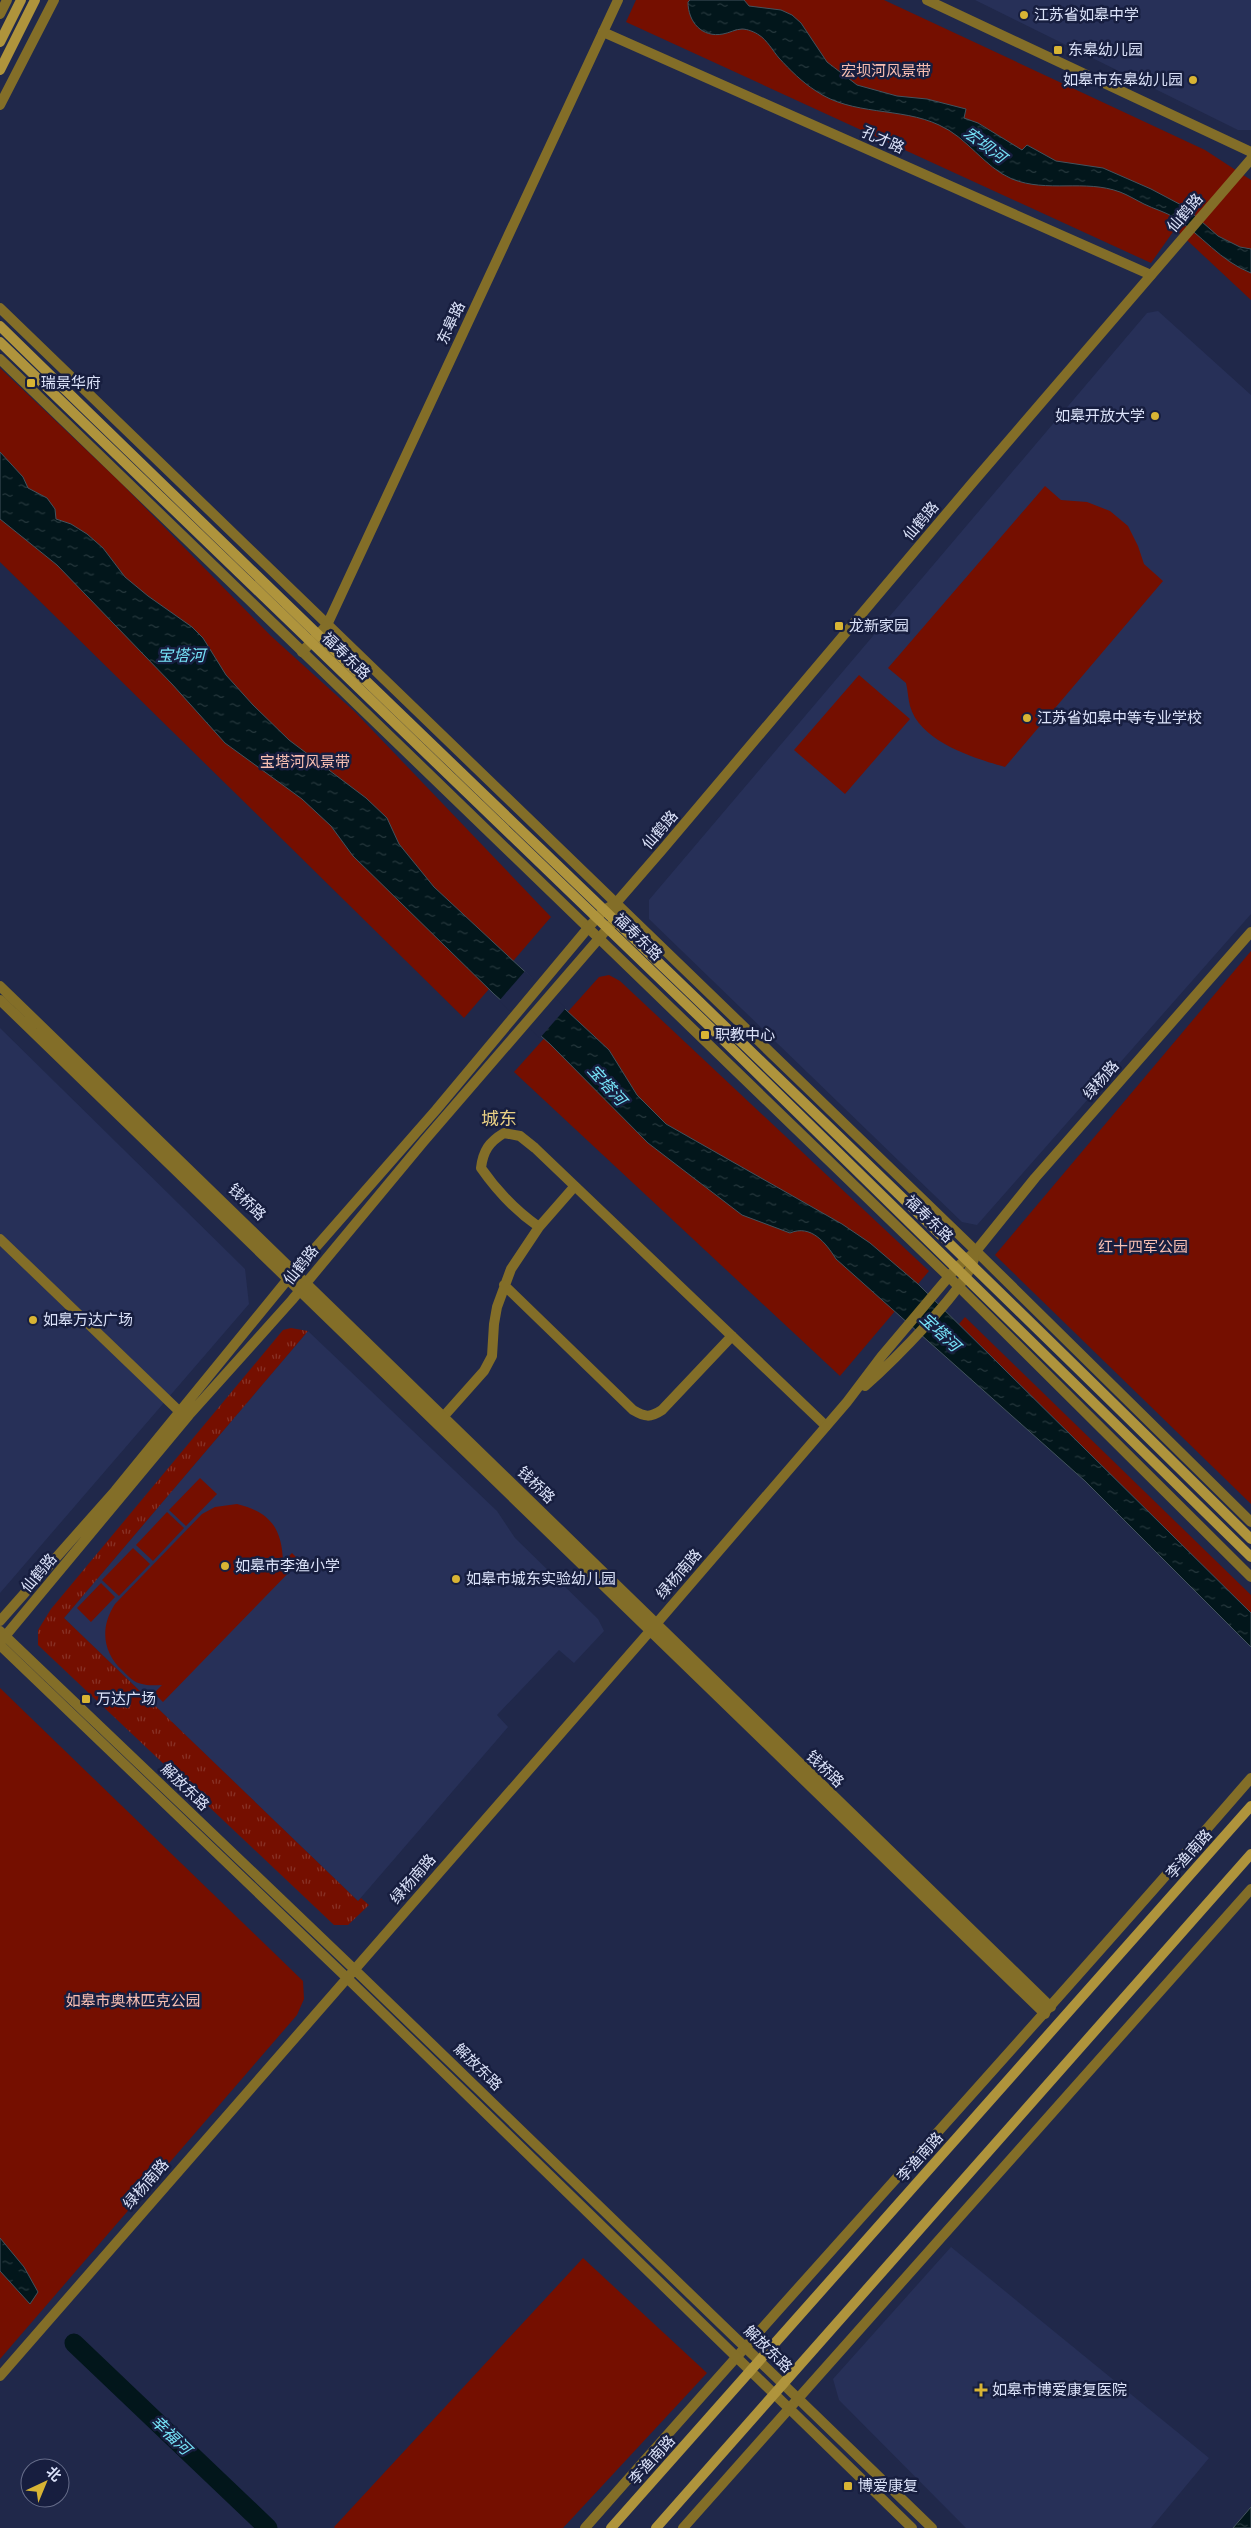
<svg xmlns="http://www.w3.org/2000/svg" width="1251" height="2528" font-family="'Work Sans','Noto Sans SC',sans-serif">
<defs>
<pattern id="grass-tufts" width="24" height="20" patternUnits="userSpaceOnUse" patternTransform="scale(1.25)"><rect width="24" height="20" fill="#750f00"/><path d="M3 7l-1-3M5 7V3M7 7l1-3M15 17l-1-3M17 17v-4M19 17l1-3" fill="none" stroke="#883226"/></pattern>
<pattern id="water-ripples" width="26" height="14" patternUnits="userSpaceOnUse" patternTransform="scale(1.25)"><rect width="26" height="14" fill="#02161b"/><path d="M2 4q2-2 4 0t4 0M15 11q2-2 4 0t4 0" fill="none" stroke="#26383d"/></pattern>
</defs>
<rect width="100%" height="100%" fill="#20284a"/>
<!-- built -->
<path fill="#273058" d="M975 0H1251V130H1238Z
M1158 311 1251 395V914L977 1225 962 1222 649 919V900L1147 313Z
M0 1028 245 1269 249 1304 0 1593Z
M308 1331 497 1511 515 1538 598 1619 604 1631 574 1663 559 1650 497 1715 508 1727 358 1901 64 1618Z
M951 2247 1209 2458 1151 2528H966L839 2400 833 2379Z"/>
<!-- grass -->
<path fill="url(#grass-tufts)" d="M291 1328 308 1331 64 1618 358 1901 361 1898 369 1905 348 1925H334L38 1645V1630L51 1609 283 1330Z"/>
<!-- green -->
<path fill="#750f00" d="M636 0H884L1205 150 1251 180V300L1175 229 1151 263 626 22Z
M0 368 120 482 271 636 355 712 551 917 464 1018 0 562Z
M1045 486 1061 500 1087 502 1110 511 1128 526 1138 546 1144 564 1163 581 1005 767C974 758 920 742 910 706 908 699 908 691 906 683L888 668Z
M859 675 910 719 845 794 794 750Z
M1251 951V1504L995 1255Z
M609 975 620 981 929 1271 840 1376 514 1072 599 977Z
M965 1317 1251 1595V1613L959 1324Z
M200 1478 217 1494 186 1526 169 1510Z
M237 1504C270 1512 282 1528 283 1562L292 1553 300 1561 163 1702 154 1693 162 1685C156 1685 148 1686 142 1684 134 1683 128 1676 123 1671 102 1652 100 1627 115 1604L202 1514 215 1507Z
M167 1512 184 1528 153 1561 136 1545Z
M133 1548 150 1564 119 1596 102 1580Z
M101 1583 115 1597 91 1622 77 1608Z
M0 1688 303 1981 304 1999 297 2015 0 2359Z
M583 2258 707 2373 563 2528H335L334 2527Z"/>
<!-- water -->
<path fill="url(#water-ripples)" stroke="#43535e" d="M690 0H744L749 6 781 10 792 15 801 23 827 62 857 85 897 96 927 99 966 109 964 118 978 123 1022 150 1027 145 1056 161 1103 168 1151 189 1185 207 1218 236 1240 247 1251 249V273C1220 261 1202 235 1175 218 1166 212 1154 209 1144 204 1136 200 1128 195 1120 192 1085 179 1047 193 1012 179 984 167 967 137 939 125 901 107 852 116 816 91 802 82 790 70 779 58 773 51 767 40 759 35 755 32 747 29 742 29 736 29 729 33 723 34 702 38 688 22 688 2Z
M0 452 23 477 28 488 47 498 55 509 56 519 71 524 87 534 103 548 125 577 148 596 192 627 203 638 226 675 253 705 289 740 366 798 387 818 399 844 434 887 609 1050 637 1095 666 1124 842 1224 870 1243 918 1284 1251 1613V1647L1085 1481 836 1259C826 1243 811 1224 790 1233L742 1215 648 1143 550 1044 494 994 353 856 331 826 302 799 225 743 172 684 57 565 0 519Z
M0 2238 24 2267 38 2292 30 2304 0 2271Z
M1251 2507V2528H1233Z"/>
<!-- pier -->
<path fill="#20284a" d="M525 971 566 1008 540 1038 499 1001Z"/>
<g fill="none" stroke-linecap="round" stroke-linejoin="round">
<!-- river -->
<path stroke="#02161b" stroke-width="19" d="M74 2343 268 2528"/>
<!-- pedestrian -->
<path stroke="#836e28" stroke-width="10" d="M0 1239 181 1413"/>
<!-- minor -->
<path stroke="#836e28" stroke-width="10" d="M0 14 7 0
M603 32 1151 275
M0 105 54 0
M0 308 976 1251 1251 1522
M0 359 949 1277 1251 1577
M539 1227C516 1211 497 1191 481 1168 483 1151 489 1142 504 1133L520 1136 535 1148 826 1426
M504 1285 633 1410C645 1417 650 1418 662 1410L732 1336
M444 1416 484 1371 492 1356 494 1324 497 1307 511 1269 539 1227 574 1187
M585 2528C805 2277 1032 2031 1251 1778
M683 2528 1251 1889"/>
<!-- tertiary -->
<path stroke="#836e28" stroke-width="10" d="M927 0 1251 152
M302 652 327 625 618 0
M0 986C352 1324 699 1668 1051 2007
M0 1000 1045 2014
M865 1386C890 1364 967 1288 974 1259
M0 1621 115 1491 288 1279 436 1110 588 928 604 910 616 903 662 850 974 481 1251 159
M0 1631 354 1969 932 2528
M1 1641 189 1415 292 1300 424 1141 608 928 615 920 616 903
M0 1645 347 1978 912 2528
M0 2376 650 1631 847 1402 881 1357 957 1267 976 1251 1035 1178 1251 932"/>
<!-- secondary -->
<path stroke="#af943c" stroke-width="10" d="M0 42 21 0
M0 70 35 0
M0 326C415 732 838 1130 1251 1539
M0 342 711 1028 1251 1557
M611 2528 1251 1806
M656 2528 1251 1854"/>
</g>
<!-- markers -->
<g fill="#d8b434" stroke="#171e3f" stroke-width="2">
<circle cx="1024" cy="15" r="5"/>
<rect x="1053" y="45" width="10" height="10" rx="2.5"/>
<circle cx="1193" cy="80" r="5"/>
<rect x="26" y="378" width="10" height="10" rx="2.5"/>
<circle cx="1155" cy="416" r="5"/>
<rect x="834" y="621" width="10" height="10" rx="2.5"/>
<circle cx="1027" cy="718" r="5"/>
<rect x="700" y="1030" width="10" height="10" rx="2.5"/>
<circle cx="33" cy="1320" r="5"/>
<circle cx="225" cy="1566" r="5"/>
<circle cx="456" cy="1579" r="5"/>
<rect x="81" y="1694" width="10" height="10" rx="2.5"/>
<path d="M978.5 2382.5h5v5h5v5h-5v5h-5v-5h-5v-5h5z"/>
<rect x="843" y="2481" width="10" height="10" rx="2.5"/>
</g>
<g text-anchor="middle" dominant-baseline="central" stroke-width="5" stroke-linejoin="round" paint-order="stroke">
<!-- poi labels -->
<g font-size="15" fill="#dbe2f9" stroke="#171e3f" text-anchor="start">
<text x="1034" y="15">江苏省如皋中学</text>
<text x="1068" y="50">东皋幼儿园</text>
<text x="1183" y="80" text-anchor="end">如皋市东皋幼儿园</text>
<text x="41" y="383">瑞景华府</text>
<text x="1145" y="416" text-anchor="end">如皋开放大学</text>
<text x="849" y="626">龙新家园</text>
<text x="1037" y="718">江苏省如皋中等专业学校</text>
<text x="715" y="1035">职教中心</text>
<text x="43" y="1320">如皋万达广场</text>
<text x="235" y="1566">如皋市李渔小学</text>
<text x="466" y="1579">如皋市城东实验幼儿园</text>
<text x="96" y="1699">万达广场</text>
<text x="992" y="2390">如皋市博爱康复医院</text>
<text x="858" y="2486">博爱康复</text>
</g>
<!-- park labels -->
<g font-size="15" fill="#f9bfb2" stroke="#171e3f">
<text x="886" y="71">宏坝河风景带</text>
<text x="305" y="762">宝塔河风景带</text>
<text x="1143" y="1247">红十四军公园</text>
<text x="133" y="2001">如皋市奥林匹克公园</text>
</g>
<!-- street labels -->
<g font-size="15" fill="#dbe2f9" stroke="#171e3f">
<text transform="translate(883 140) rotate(24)">孔才路</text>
<text transform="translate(1185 213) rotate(-49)">仙鹤路</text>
<text transform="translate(451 323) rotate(-65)">东皋路</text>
<text transform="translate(921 521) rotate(-50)">仙鹤路</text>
<text transform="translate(346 656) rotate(44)">福寿东路</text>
<text transform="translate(660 830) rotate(-49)">仙鹤路</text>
<text transform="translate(638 937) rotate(44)">福寿东路</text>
<text transform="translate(1101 1080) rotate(-49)">绿杨路</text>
<text transform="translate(247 1202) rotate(44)">钱桥路</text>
<text transform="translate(929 1219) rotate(44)">福寿东路</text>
<text transform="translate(301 1265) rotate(-51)">仙鹤路</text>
<text transform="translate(536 1485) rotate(44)">钱桥路</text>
<text transform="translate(39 1573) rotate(-50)">仙鹤路</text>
<text transform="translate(679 1574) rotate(-49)">绿杨南路</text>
<text transform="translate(825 1769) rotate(44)">钱桥路</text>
<text transform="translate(185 1787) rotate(44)">解放东路</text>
<text transform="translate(1189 1854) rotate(-48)">李渔南路</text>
<text transform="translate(413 1879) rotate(-49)">绿杨南路</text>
<text transform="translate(478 2067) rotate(44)">解放东路</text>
<text transform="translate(920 2157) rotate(-48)">李渔南路</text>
<text transform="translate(146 2184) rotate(-49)">绿杨南路</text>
<text transform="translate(768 2349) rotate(44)">解放东路</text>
<text transform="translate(652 2460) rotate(-48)">李渔南路</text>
</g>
<!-- water labels -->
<g font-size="16" font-style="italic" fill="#76e3f8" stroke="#171e3f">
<text transform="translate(985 145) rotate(37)">宏坝河</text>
<text x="181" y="655">宝塔河</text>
<text transform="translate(607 1085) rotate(48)">宝塔河</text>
<text transform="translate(940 1332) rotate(43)">宝塔河</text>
<text transform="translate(171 2435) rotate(44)">幸福河</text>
</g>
<!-- quarter labels -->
<g font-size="18" fill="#e9d084" stroke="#171e3f">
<text x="499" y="1118">城东</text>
</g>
</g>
<!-- north arrow -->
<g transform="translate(45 2483) rotate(44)"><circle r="24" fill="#171e3f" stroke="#656c89"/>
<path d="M0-4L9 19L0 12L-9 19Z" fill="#d8b434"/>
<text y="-8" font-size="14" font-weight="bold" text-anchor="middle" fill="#dbe2f9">北</text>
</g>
</svg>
